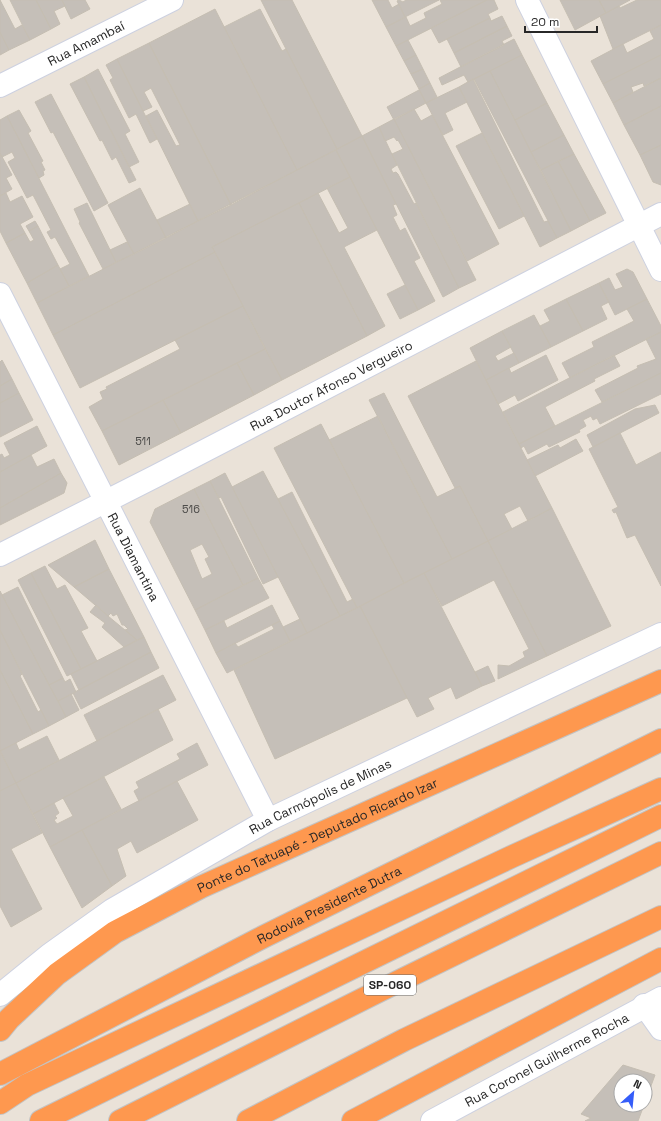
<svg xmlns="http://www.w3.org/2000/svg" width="661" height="1121" font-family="'Space Grotesk',sans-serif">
<rect width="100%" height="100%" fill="#eae2d8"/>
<!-- building -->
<path fill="#c5bfb8" stroke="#c5beb2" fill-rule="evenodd" d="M0 0 15 29 22 25 30 40 9 50 0 32Z
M10 0H36L51 29 30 40Z
M36 0H62L65 6 54 11 60 24 51 29Z
M62 0H85L90 9 71 19Z
M261 0H292L362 136 337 149Z
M372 0H388L392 8 399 4 405 17 386 27Z
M399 0 403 2 406 0H439L405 17 397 1Z
M440 0H487L396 46 386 27 406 17 410 26 426 18 424 13 442 4Z
M487 0H494L498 9 488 14 490 18 439 43 431 28Z
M560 0H599L606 13 575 30Z
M599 0H630L606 13Z
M637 0H661V25L613 49 600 16 619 6 620 8Z
M215 9 297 170 231 205 149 43Z
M260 9 282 51 286 49 337 149 297 170 224 27Z
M502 16 507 26 454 53 447 39 490 18 491 21Z
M661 25V55L603 84 591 61 623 44 627 53 654 39 650 31Z
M507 26 512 36 502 41 504 45 461 67 454 53Z
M0 32 9 50 0 55Z
M514 39 522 55 468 82 464 75 442 85 439 78Z
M408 40 416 55 404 61 396 46Z
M149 43 231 205 198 221 146 116 157 110 176 146 180 145 151 88 144 92 152 107 143 111 117 59Z
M416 55 423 69 411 74 404 61Z
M522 55 547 103 515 120 490 71Z
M661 55V78L644 86 643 83 631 87 633 92 613 103 603 84Z
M117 59 157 139 150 143 136 114 129 118 110 80 113 78 106 65Z
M98 69 130 131 125 134 139 162 129 167 84 77Z
M423 69 430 83 419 89 411 74Z
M490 71 571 231 557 238 474 79Z
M84 77 136 180 129 183 116 157 112 160 102 140 100 141 70 84Z
M661 78V106L624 125 613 103Z
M473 79 544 222 548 221 557 238 540 247 459 87Z
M430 83 437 97 426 103 419 89Z
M459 87 467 102 445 113 453 130 443 135 426 103Z
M419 90 426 103 394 120 387 107Z
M51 94 108 203 94 211 53 132 51 133 35 102Z
M547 103 564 135 531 152 515 120Z
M661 106V145L640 155 624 125Z
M414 109 421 121 432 115 499 244 467 261 394 119Z
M19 110 31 131 28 133 43 161 41 162 45 170 43 171 44 175 39 178 7 116Z
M7 116 89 276 69 286 60 269 70 264 55 237 51 239 47 232 51 230 33 195 27 198 8 162 15 158 12 152 2 157 0 153V120Z
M394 119 476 280 459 288 392 154 403 149 398 140 397 141 394 137 385 141 379 127Z
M379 127 397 165 391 169 393 173 396 172 398 174 414 204 416 203 459 288 443 297 362 136Z
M482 133 524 216 499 229 456 146Z
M564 135 574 154 541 170 531 152Z
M362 136 396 204 393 205 397 215 393 217 400 231 405 228 420 258 414 261 435 301 418 310 336 150Z
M661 145V185L653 182 640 155Z
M336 150 350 177 212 247 215 252 53 335 37 303Z
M0 153 12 175 6 178 12 189 0 196Z
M574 154 606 213 590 221 558 161Z
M558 161 590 221 571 231 541 170Z
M350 177 377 230 344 247 385 326 367 336 299 203 318 193 339 233 348 228 327 188Z
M140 188 166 238 134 254 108 205Z
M6 193 10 202 22 196 33 217 20 224 25 233 6 243 0 231V196Z
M87 203 116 262 103 269 79 223 80 222 74 209Z
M299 203 367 336 282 380 212 247Z
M190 204 198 221 166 238 157 220Z
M35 221 38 226 29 231 26 226Z
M38 226 58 265 27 283 6 243 25 233 30 242 34 240 29 231Z
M127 242 134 254 116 262 110 250Z
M215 252 243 306 80 388 53 335Z
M58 265 69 286 37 303 27 283Z
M627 269 633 272 647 299 615 315 599 283 609 278 615 290 623 287 616 274Z
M599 283 609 302 601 306 607 319 583 331 566 299Z
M405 285 418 310 400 319 387 294Z
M566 299 583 331 551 347 540 326 550 321 544 310Z
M647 299 661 326V332L570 378 562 363 594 347 592 342 634 321 627 309Z
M243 306 265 349 102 431 89 407 103 399 100 392 107 389 106 387 180 349 175 340Z
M534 315 551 347 519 363 502 331Z
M502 331 511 347 495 356 498 361 514 353 519 363 486 380 470 348Z
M661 332V373L602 402 595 390 638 368 637 366 656 359 646 339Z
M265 349 282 380 254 395 237 363Z
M546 355 558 380 518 401 515 395 498 404 486 380 509 368 511 373Z
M614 355 620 366 594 379 595 381 545 407 555 426 519 444 503 412Z
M2 360 12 379 0 386V362Z
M476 361 552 508 528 521 520 506 504 514 512 529 488 541 460 486 455 488 408 396Z
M237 363 254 395 181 433 163 400Z
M661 373V394L600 424 597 418 593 420 591 416 583 420 586 426 579 430 580 432 549 447 547 444 528 454 524 446 521 448 519 444Z
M12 379 19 393 0 403V386Z
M19 393 33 420 0 437V403Z
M384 393 437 497 460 486 488 541 452 559 369 400Z
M163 400 181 433 119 465 102 431Z
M655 405 659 413 593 447 587 435 635 409Z
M378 416 452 559 404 583 329 440Z
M321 424 404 583 357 608 274 448Z
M37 426 47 446 0 472V455L2 454 4 458 10 455 4 443Z
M620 433 636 465 661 452V586L635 535 627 538 616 512 614 513 612 510 618 507 589 449Z
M576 439 583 451 535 476 527 460 558 445 560 448Z
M31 455 37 467 54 459 61 473 0 508V472Z
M263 471 340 616 307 633 232 487Z
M61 473 67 483 64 493 0 525V508Z
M225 473 278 577 263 584 221 497 219 498 210 481Z
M210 481 258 578 243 585 194 489Z
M194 489 243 585 195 610 150 522 155 509ZM202 544 209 557 205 559 212 574 202 579 190 550Z
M292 492 347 602 353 599 357 608 340 616 278 499Z
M552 508 611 626 547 656 488 541Z
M95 540 109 569 74 587 48 565Z
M488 541 547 656 498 679V665L509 666 525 657 523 652 529 649 494 580 442 606 424 573Z
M45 566 57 589 65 585 88 628 81 631 97 661 81 669 31 573Z
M109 569 144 637 137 640 125 630 128 629 124 625H122L117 614 113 616 111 613 108 616 74 587Z
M31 573 81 669 67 676 18 580Z
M424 573 482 686 456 699 451 687 428 698 434 709 417 717 360 606Z
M258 578 269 598 205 630 195 610Z
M18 587 63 678 49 685 2 595Z
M0 591 66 717 49 726 0 630Z
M96 605 108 616 137 640 124 647 102 627 105 623 90 612Z
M272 605 280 621 216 653 205 630 224 621 227 628Z
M360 606 407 698 275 759 234 670Z
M300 619 307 633 290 641 283 627Z
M280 621 290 641 227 673 216 653 235 643 238 647 274 629 272 625Z
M0 630 22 674 20 676 38 712 41 710 49 726 33 734 0 670Z
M144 637 151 652 79 690 71 674Z
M151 652 159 668 81 709 73 693Z
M488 666 495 681 482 686 475 672Z
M0 670 33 734 0 751Z
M163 675 176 700 97 741 84 715Z
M63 678 65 682 70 679 76 692 58 701 49 685Z
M71 694 79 710 66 717 58 701Z
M158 709 173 740 33 814 16 783Z
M47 736 59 760 16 783 0 751 16 743 19 750Z
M197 743 208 765 139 801 134 791 139 788 136 782 180 759 177 754Z
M0 750 16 783 0 791Z
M104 777 121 809 50 847 33 814 54 803 59 813 55 816 57 818 54 820 57 824 73 816 63 798Z
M177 781 198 820 137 853 131 841 117 849 126 876 112 886 82 830Z
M16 783 42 833 11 849 42 909 11 927 0 906V791Z
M82 830 112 886 82 908 50 847Z
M623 1065 655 1075 645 1102V1081H621V1105H644L638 1121H585L591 1118 581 1114Z"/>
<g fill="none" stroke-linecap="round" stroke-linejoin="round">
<defs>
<g id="street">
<path d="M527 0 661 270"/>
<path id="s1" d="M0 86 172 0"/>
<path id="s2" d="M0 294 268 820"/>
<path id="s3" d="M0 555 156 476 661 214"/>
<path d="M644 1005 661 1029"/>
</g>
<g id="secondary">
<path id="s4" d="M0 995 49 955 112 910 268 820 661 634"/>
<path id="s5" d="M432 1121 661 998"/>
</g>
<g id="highway">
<path id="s6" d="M0 1030 9 1019 57 974 115 932 201 887 661 681"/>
<path id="s7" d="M0 1074 263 937 661 740"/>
<path d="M0 1103 27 1085 511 857 661 789"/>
<path d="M41 1121 661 816"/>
<path d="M120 1121 379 991 661 853"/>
<path d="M248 1121 404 1040 661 917"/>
<path d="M353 1121 661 959"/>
</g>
</defs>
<!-- street casing -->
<use href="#street" stroke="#cdd1e0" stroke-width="24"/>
<!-- secondary casing -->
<use href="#secondary" stroke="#cdd1e0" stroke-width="24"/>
<!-- highway casing -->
<use href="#highway" stroke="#c3c3c3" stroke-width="24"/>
<!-- street -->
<use href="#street" stroke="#fff" stroke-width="22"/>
<!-- secondary -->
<use href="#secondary" stroke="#fff" stroke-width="22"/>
<!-- highway -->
<use href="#highway" stroke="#fe984f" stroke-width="22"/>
</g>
<g text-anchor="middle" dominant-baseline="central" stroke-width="3" stroke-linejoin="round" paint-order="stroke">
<!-- number labels -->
<g font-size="11" fill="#4e4d4b">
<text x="143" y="441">511</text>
<text x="191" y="509">516</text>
</g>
<!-- shield labels -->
<rect fill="#fff" stroke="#686868" stroke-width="1" x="364" y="975" width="52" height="20" rx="3"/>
<g font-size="12" font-weight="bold" fill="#272727">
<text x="390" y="985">SP-060</text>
</g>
<!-- street labels -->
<g font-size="13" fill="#272727" stroke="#fff">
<text stroke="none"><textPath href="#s1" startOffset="96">Rua Amambaí</textPath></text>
<text stroke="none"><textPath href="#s3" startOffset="372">Rua Doutor Afonso Vergueiro</textPath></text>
<text stroke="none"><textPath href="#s2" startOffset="295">Rua Diamantina</textPath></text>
<text stroke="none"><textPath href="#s4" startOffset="378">Rua Carmópolis de Minas</textPath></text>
<text stroke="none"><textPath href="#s6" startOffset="376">Ponte do Tatuapé - Deputado Ricardo Izar</textPath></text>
<text stroke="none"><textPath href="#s7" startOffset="370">Rodovia Presidente Dutra</textPath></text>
<text stroke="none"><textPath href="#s5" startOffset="130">Rua Coronel Guilherme Rocha</textPath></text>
</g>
</g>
<!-- north arrow -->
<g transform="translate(633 1093) rotate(27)"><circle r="19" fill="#ffffff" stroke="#a9a9a9"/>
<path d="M0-3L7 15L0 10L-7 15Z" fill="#355df9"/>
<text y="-6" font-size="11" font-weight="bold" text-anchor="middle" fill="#272727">N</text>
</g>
<!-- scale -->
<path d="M525 26v6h72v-6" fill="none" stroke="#272727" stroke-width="2"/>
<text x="531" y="26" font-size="12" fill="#272727" stroke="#ffffff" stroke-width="3" paint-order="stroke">20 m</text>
</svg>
